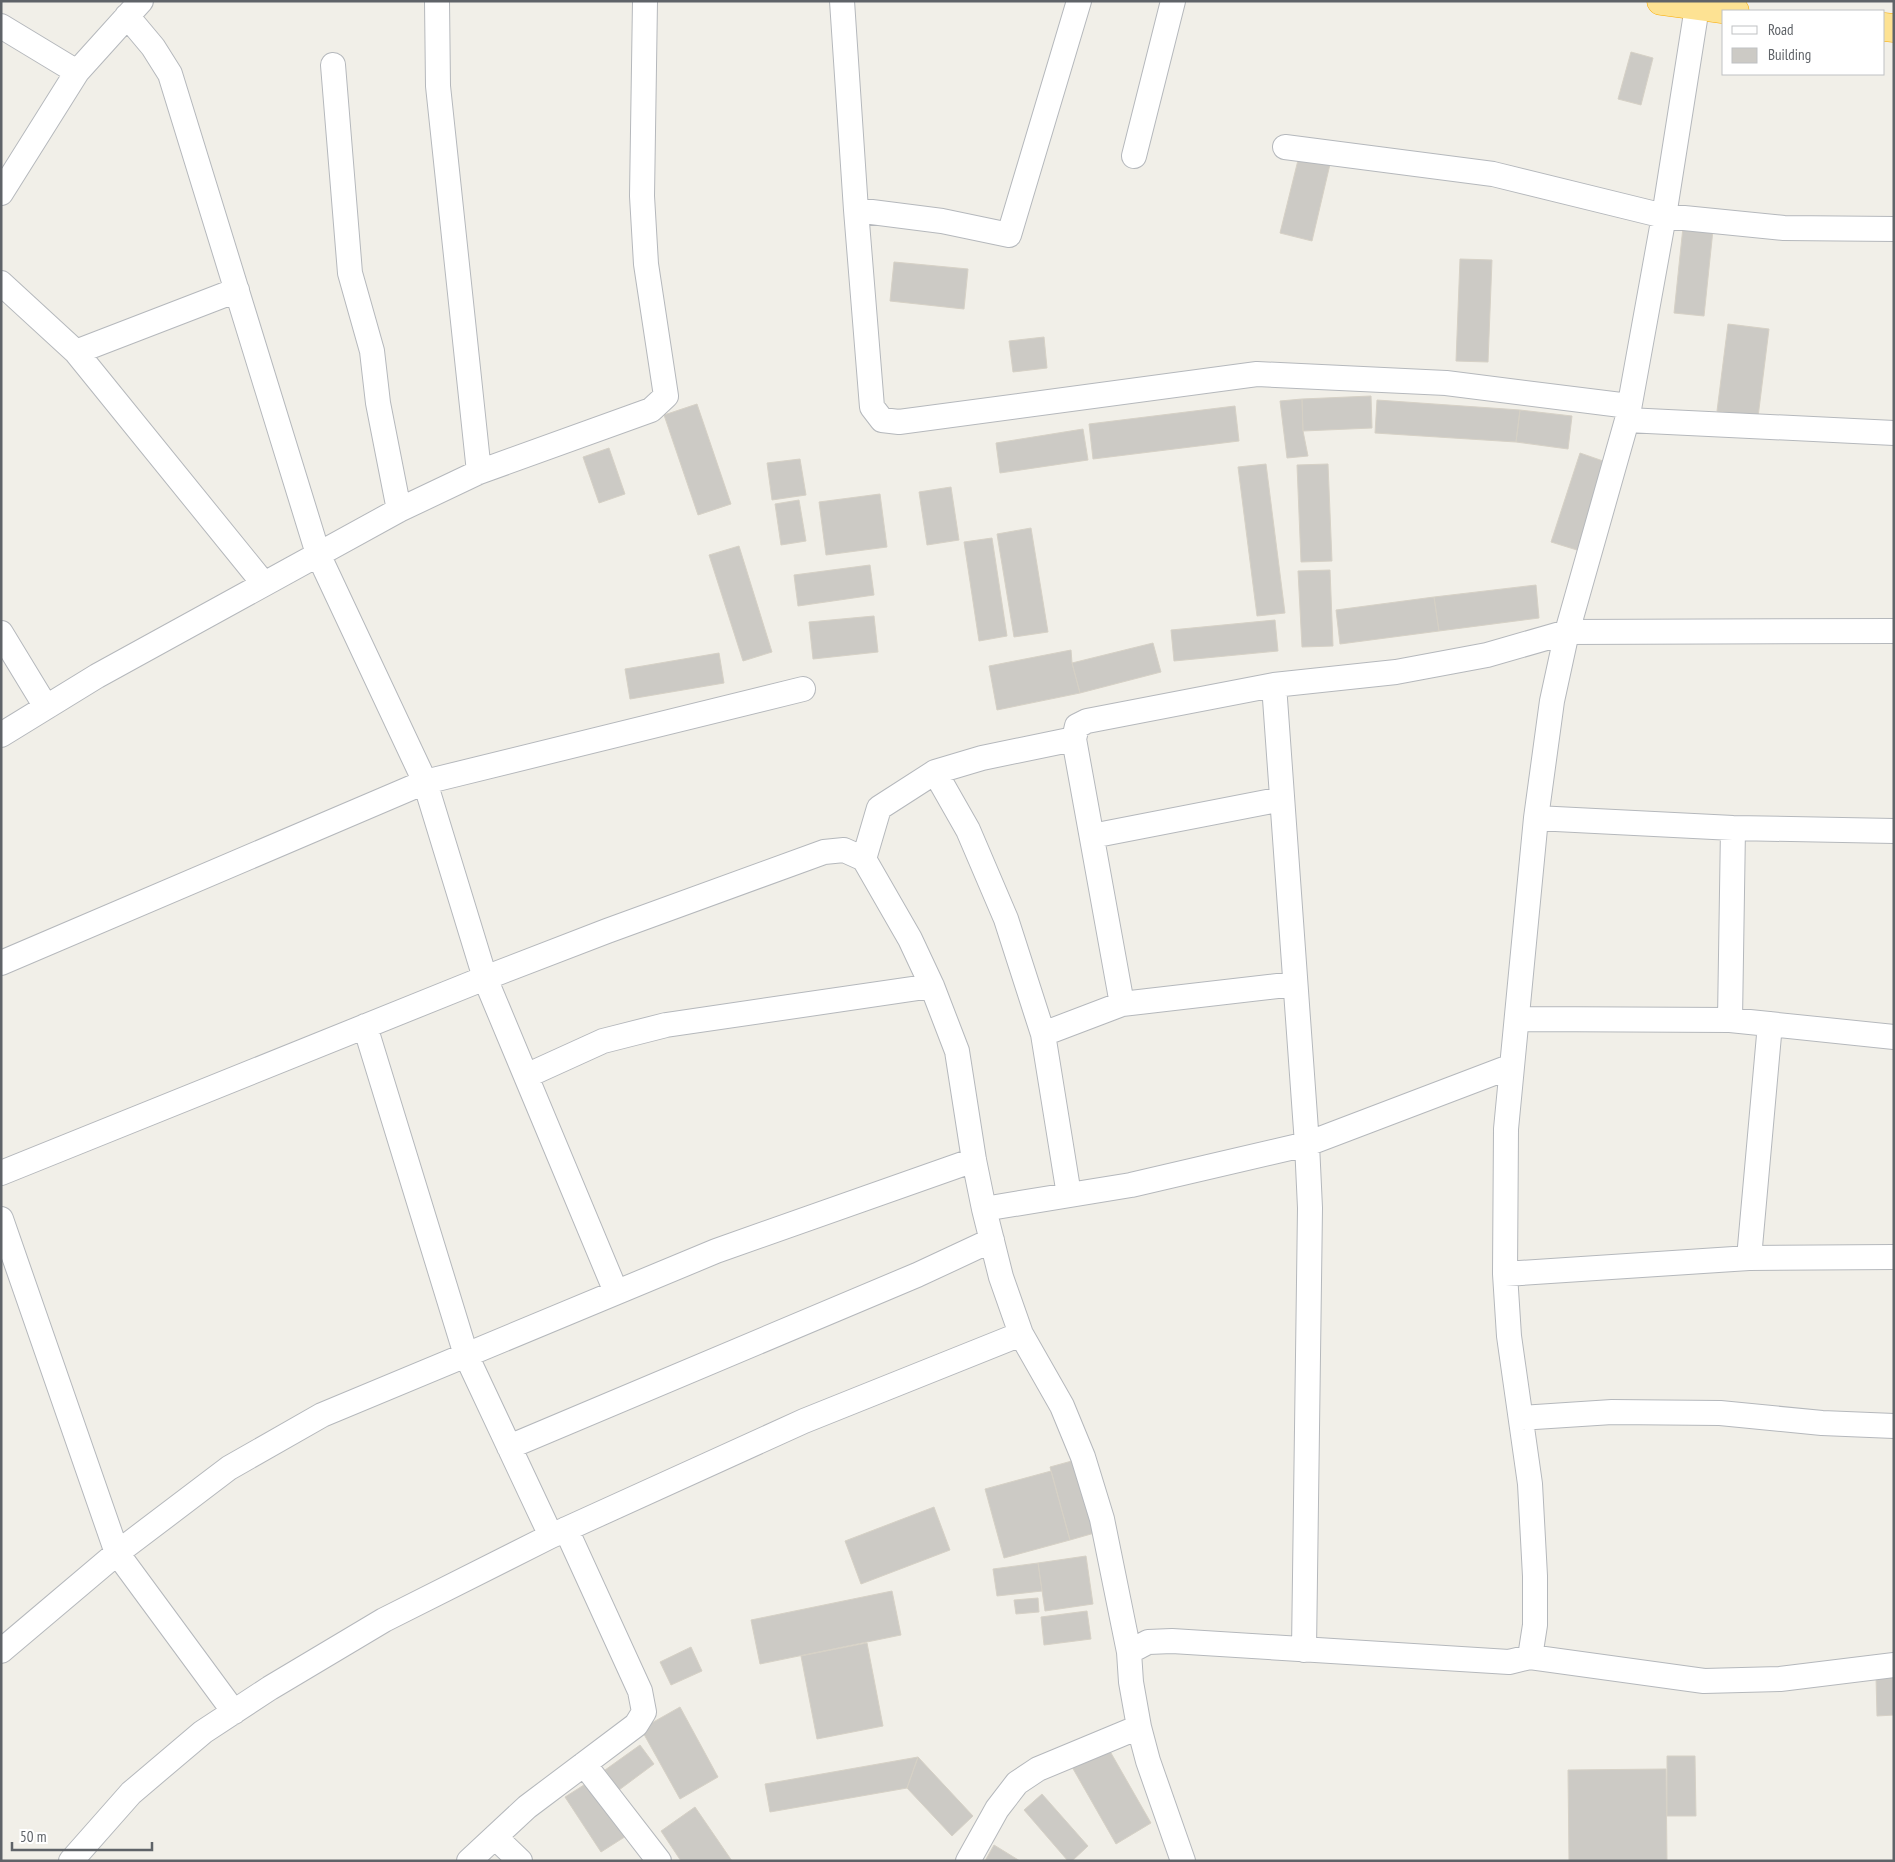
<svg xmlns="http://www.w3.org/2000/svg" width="1895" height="1862" font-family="'PT Sans Narrow',sans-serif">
<rect width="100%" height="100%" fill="#f1efe8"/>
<!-- building -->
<path fill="#cccac5" stroke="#d6d1c6" d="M1631 52 1653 58 1641 105 1618 99Z
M1300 152 1331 160 1312 241 1280 233Z
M1683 227 1713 230 1704 316 1674 313Z
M1460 259 1492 260 1488 362 1456 361Z
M894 262 968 269 964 309 890 301Z
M1728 324 1769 329 1758 417 1717 411Z
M1044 337 1047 368 1013 372 1009 341Z
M1371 396 1372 428 1303 431 1302 399Z
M1302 399 1303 431 1308 456 1287 458 1280 401Z
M1377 400 1520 410 1516 442 1375 433Z
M697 404 731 504 698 515 664 415Z
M1235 406 1239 441 1093 459 1089 424Z
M1520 410 1572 416 1568 449 1516 442Z
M1083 429 1088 460 1000 473 996 443Z
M609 448 625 494 599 503 583 457Z
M1580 453 1606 462 1577 550 1551 542Z
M800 459 806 495 772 500 767 463Z
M1266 464 1285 613 1257 616 1238 467Z
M1328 464 1332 561 1301 562 1297 465Z
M951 487 959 540 927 545 919 492Z
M880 494 887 547 826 555 819 502Z
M799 500 806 541 781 545 775 504Z
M1031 528 1048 632 1014 637 997 534Z
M992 538 1007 636 979 641 964 542Z
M739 546 772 652 743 661 709 555Z
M870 565 874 595 798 606 794 575Z
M1330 570 1333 646 1302 647 1298 571Z
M1536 585 1539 618 1439 631 1434 597Z
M1434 597 1439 631 1340 644 1336 610Z
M874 616 878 652 813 659 809 622Z
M1275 620 1278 651 1174 661 1171 630Z
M1153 643 1161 672 1080 693 1072 663Z
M1071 650 1072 663 1080 693 997 710 989 666Z
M719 653 724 683 630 699 625 669Z
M1079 1459 1098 1532 1070 1540 1050 1467Z
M1051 1471 1070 1540 1004 1558 985 1489Z
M934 1507 950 1550 861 1584 845 1541Z
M1086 1556 1093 1604 1045 1611 1038 1563Z
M1038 1563 1042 1591 997 1596 993 1569Z
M892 1591 901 1635 760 1664 751 1620Z
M1038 1598 1039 1612 1016 1614 1014 1600Z
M1087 1611 1091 1639 1044 1645 1041 1617Z
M867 1643 883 1726 817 1739 801 1656Z
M691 1647 702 1671 671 1685 660 1662Z
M1876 1677H1894V1715L1877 1716Z
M680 1707 718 1777 680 1799 641 1729Z
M640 1745 654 1764 619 1790 605 1770Z
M1107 1746 1151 1823 1116 1844 1072 1767Z
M1667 1756H1695L1696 1816H1667Z
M918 1757 907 1788 770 1812 765 1784Z
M918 1757 973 1816 952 1836 907 1788Z
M1666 1769 1667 1861H1569L1568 1770Z
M598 1776 634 1831 601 1852 565 1797Z
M1042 1794 1088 1846 1072 1861H1068L1024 1810Z
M695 1807 732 1861H681L661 1831Z
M994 1845 1020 1861H985Z"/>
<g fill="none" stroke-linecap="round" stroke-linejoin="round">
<defs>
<path id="minor" d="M437 1 438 86 479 472
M842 1 856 210 872 407 882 420 899 422 1257 374 1446 383 1629 406
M127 16 153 47 170 74 318 554 425 782 485 978 616 1292
M1 26 77 72
M333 65 350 273 372 351 378 403 399 510
M1285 147 1493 174 1664 216 1784 228 1894 229
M1134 156 1173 1
M1 193 77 72 141 1
M856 210 942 221 1009 235 1079 1
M1 283 76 352 264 584
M76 352 237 290
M1627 420 1894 433
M1 633 46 707
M1274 685 1307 1144 1512 1066
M1 735 97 676 399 510 479 472 651 410 666 396 646 264 642 196 645 1
M935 772 968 830 1006 919 1043 1034 1069 1195
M1536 818 1733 828 1894 831
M1092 836 1282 799
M864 859 879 808 935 772 982 758 1074 739
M1 963 425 782 803 689
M1122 1004 1074 739 1077 726 1087 721 1274 685 1396 672 1487 655 1567 632 1894 631
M1517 1019 1730 1020 1894 1037
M1730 1020 1733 828
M365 1026 466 1355 551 1536
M1043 1034 1122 1004 1295 984
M526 1076 603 1041 666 1025 932 986
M1 1173 485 978 607 931 824 852 844 850 864 859 910 939 932 986 957 1051 974 1160 984 1209 1001 1277 1021 1334 1062 1406 1083 1457 1102 1519 1129 1652 1131 1682 1139 1727 1148 1761 1183 1861
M984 1209 1131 1185 1307 1144 1310 1208 1304 1650
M1 1219 117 1553 234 1712
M1749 1258 1770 1024
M1505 1274 1749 1258 1894 1257
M1521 1418 1612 1412 1720 1413 1822 1423 1894 1426
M509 1447 917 1275 992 1240
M1 1651 117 1553 229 1468 322 1415 716 1251 974 1160
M1129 1652 1148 1642 1172 1641 1509 1662 1530 1657 1704 1681 1780 1679 1894 1665
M1530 1657 1535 1625V1576L1530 1484 1509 1336 1505 1274 1506 1129 1536 818 1552 701 1567 632 1627 420 1664 216 1697 7
M584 1764 659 1861
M495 1837 520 1861
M71 1861 131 1793 203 1732 270 1688 384 1620 551 1536 804 1421 1021 1334
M469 1861 527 1807 636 1725 644 1712 640 1691 566 1529
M968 1861 997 1809 1017 1783 1038 1769 1139 1727"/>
<path id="highway" d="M1661 1 1735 11
M1884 27 1894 28"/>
</defs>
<!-- minor casing -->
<use href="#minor" stroke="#b5b8bc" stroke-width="26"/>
<!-- highway casing -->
<use href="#highway" stroke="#f9ab00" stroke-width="29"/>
<!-- minor -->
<use href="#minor" stroke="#fff" stroke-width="24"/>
<!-- highway -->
<use href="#highway" stroke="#fde293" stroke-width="28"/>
</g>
<!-- border -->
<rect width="1895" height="1862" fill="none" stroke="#5f6368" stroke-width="5"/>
<!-- legend -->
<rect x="1722" y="10" width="162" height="65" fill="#ffffff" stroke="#bfc1c3"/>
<rect x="1732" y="26" width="25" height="8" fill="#ffffff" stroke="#bfc1c3"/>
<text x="1768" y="35" font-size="15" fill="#5f6368">Road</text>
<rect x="1732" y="48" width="25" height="15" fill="#cccac5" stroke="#bfc1c3"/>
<text x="1768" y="60" font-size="15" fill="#5f6368">Building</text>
<!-- scale -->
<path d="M12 1842v8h140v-8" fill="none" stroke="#5f6368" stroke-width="2.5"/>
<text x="20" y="1842" font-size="15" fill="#5f6368" stroke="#ffffff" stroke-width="4" paint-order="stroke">50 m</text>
</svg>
